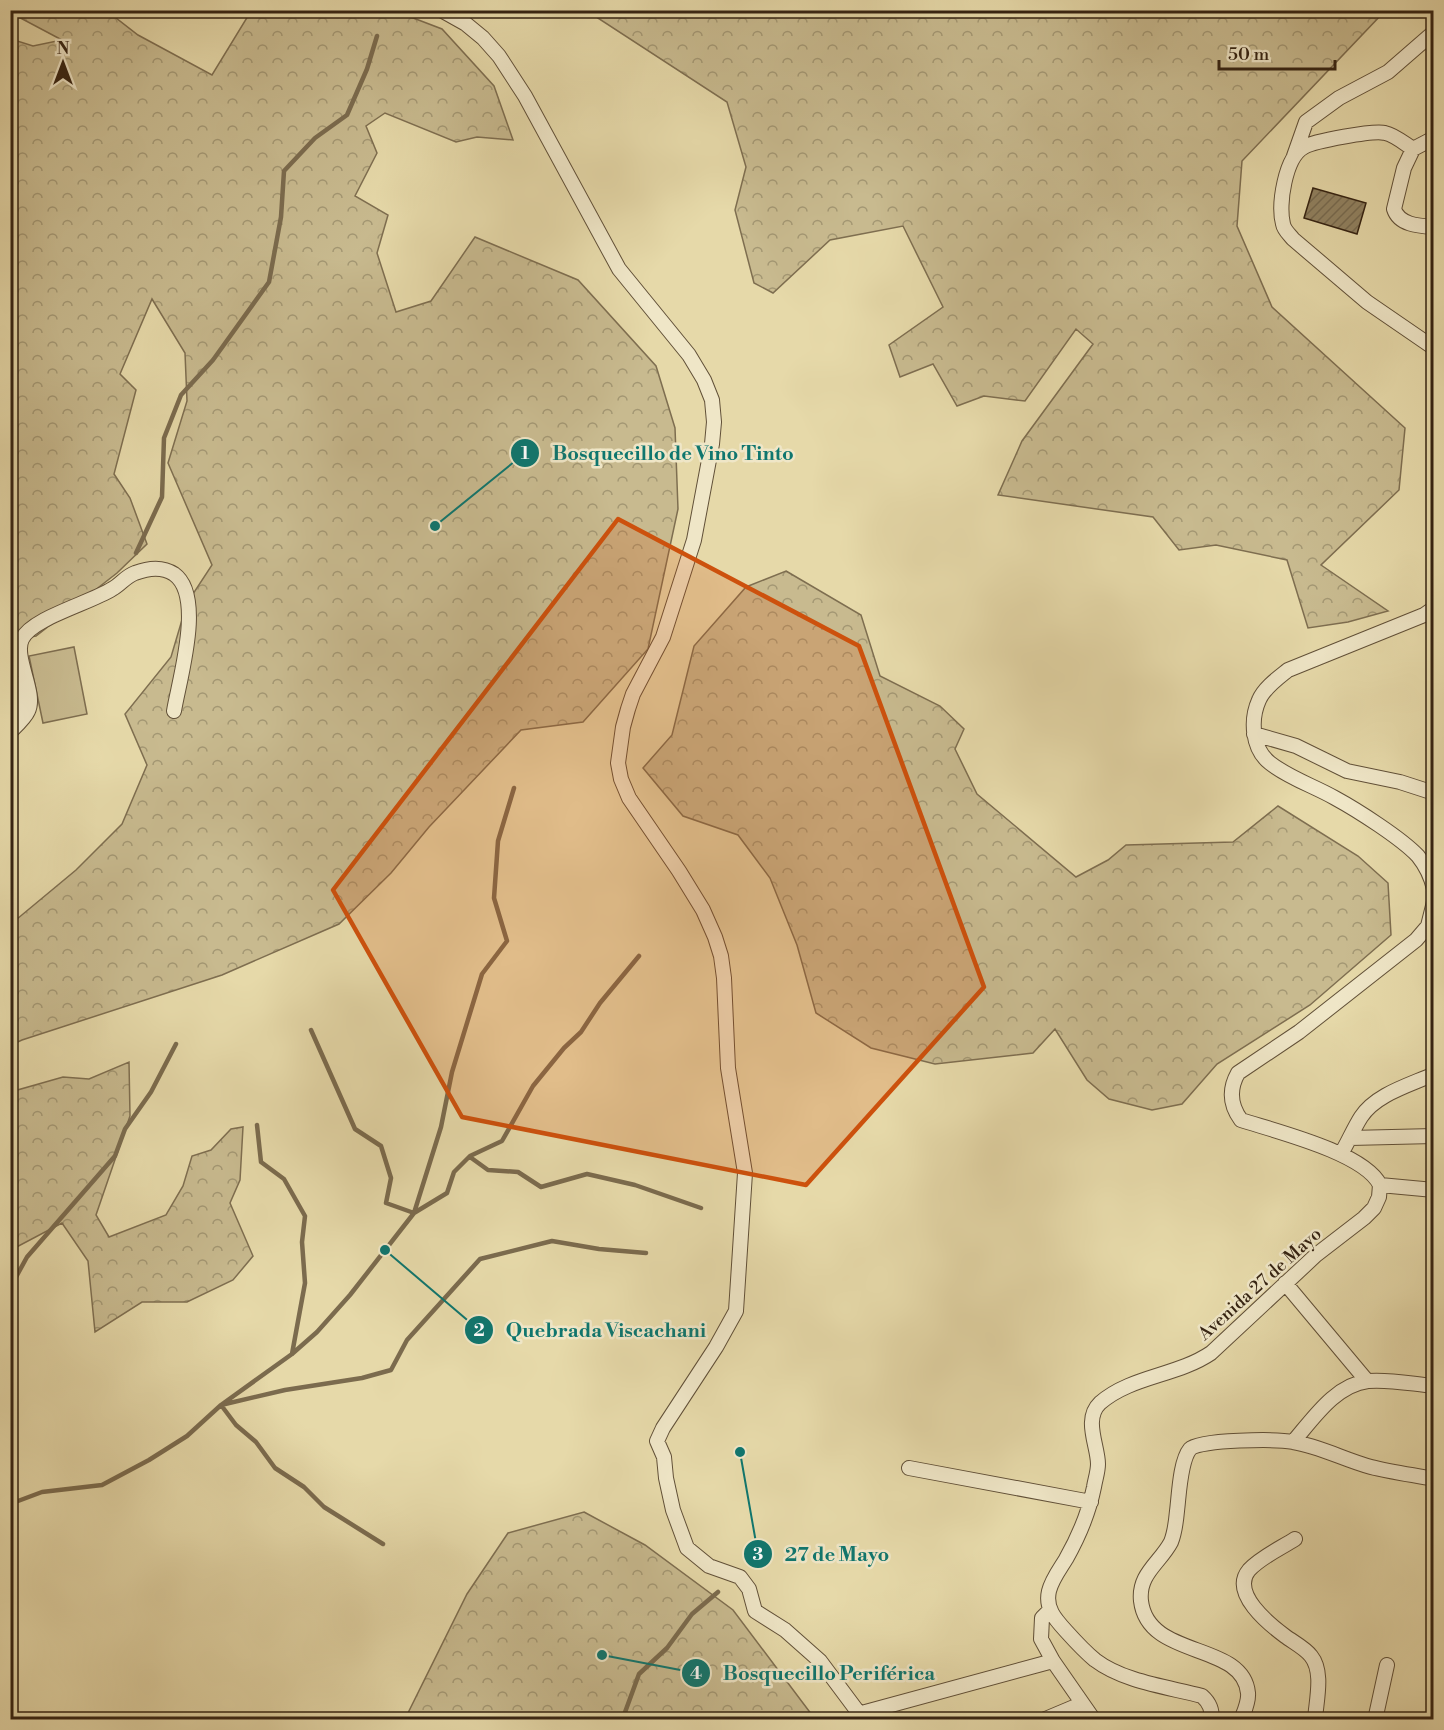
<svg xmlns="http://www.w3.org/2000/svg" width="1444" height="1730" font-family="'Libre Bodoni',serif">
<defs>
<pattern id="forest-crowns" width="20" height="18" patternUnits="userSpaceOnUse" patternTransform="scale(1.5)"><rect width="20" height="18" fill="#c8ba8f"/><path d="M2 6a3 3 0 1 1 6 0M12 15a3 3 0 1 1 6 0" fill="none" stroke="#a39773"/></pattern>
<pattern id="building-hatch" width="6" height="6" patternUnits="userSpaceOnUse" patternTransform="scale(1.5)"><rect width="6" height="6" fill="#918261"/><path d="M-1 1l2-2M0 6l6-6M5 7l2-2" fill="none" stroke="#776a4f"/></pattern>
</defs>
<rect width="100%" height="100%" fill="#e6d9a9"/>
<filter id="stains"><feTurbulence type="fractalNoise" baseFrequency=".00333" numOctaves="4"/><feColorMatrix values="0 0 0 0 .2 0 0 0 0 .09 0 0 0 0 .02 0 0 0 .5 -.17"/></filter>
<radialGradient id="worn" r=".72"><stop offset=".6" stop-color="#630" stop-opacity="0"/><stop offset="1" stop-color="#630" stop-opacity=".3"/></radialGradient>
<!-- green -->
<path fill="#c8ba8f" stroke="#7e6e50" stroke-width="1.5" d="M74 647 87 714 43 723 29 656Z"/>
<!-- forest -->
<path fill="url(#forest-crowns)" stroke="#7e6e50" stroke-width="1.5" d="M11 11H107L138 35 212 75 251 11H395L442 29 494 86 513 140 477 137 456 142 385 113 366 126 377 153 355 196 388 215 377 253 396 312 431 301 475 237 578 280 656 366 675 428 678 509 648 649 583 722 521 730 429 827 391 873 339 924 222 975 22 1040 11 1045V924L76 870 122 824 147 765 125 714 171 657 187 603 212 565 168 463 187 401 185 353 152 299 120 374 136 390 114 474 130 498 147 544 117 573 36 636 11 640V39L33 46 62 40 11 13Z
M587 11H1390L1383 13 1242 161 1237 226 1272 307 1405 428 1399 490 1321 565 1388 611 1348 622 1308 628 1287 560 1216 545 1179 550 1153 517 998 495 1022 441 1093 344 1076 329 1025 401 984 396 957 406 933 364 900 377 889 345 943 307 903 226 830 240 773 293 754 283 735 210 746 167 727 102Z
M786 571 861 615 880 676 940 706 964 729 955 749 977 794 1076 877 1108 860 1126 845 1233 842 1278 806 1358 856 1388 883 1391 935 1310 1005 1217 1064 1182 1104 1152 1110 1109 1099 1087 1080 1055 1029 1033 1053 935 1064 871 1048 816 1013 797 945 770 878 738 835 683 816 643 768 672 735 694 646 746 587Z
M129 1062 130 1116 96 1215 109 1237 166 1215 183 1186 192 1156 211 1150 231 1129 243 1127 240 1180 230 1203 253 1256 233 1280 187 1302H142L95 1332 88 1261 62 1223 11 1250V1095L14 1091 63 1077 89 1079Z
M584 1512 645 1545 733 1610 815 1719H405L467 1594 508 1533Z"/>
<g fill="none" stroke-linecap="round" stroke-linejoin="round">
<!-- stream -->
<path stroke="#7b6b4e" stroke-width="4.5" d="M168 10 169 14 175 10
M136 553 162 497 164 438 181 395 213 360 269 282 281 217 284 171 315 138 347 115 367 69 377 36
M311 1030 355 1129 381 1146 391 1178 386 1203 414 1213 447 1193 454 1172 470 1156 502 1141 533 1086 564 1048 581 1032 600 1003 639 956
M257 1125 261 1162 284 1179 305 1216 302 1242 305 1283 292 1354
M470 1157 488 1170 518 1172 541 1187 587 1174 635 1185 701 1208
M10 1288 27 1257 115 1156 125 1129 151 1092 176 1044
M10 1504 42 1492 102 1485 149 1460 187 1436 221 1405 292 1354 317 1332 350 1295 414 1213 441 1127 452 1072 482 974 507 941 494 898 498 841 514 788
M383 1544 324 1507 304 1487 275 1468 256 1442 236 1425 221 1405 285 1390 362 1378 391 1370 407 1340 480 1259 552 1241 599 1249 646 1253
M620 1720 624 1715 639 1674 667 1648 692 1614 718 1592"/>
</g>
<!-- building -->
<path fill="url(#building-hatch)" stroke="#352312" stroke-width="1.5" d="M1313 188 1366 203 1357 234 1304 218Z"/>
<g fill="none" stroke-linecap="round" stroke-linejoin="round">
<defs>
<path id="minor" d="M441 10 466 24 483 38 499 56 525 96 619 269 689 355 704 380 712 400 714 422 712 444 694 540 663 637 633 694 628 709 623 727 618 763 621 779 629 798 679 871 703 910 715 937 721 956 724 978 728 1068 745 1173 736 1311 716 1347 663 1428 657 1441 664 1457 666 1478 673 1510 687 1548 709 1566 740 1577 749 1589 755 1611 785 1630 820 1661 864 1720
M1434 138 1413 149 1404 168 1394 209C1399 225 1419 226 1434 227
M1413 149C1405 144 1395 135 1385 133 1374 130 1314 141 1304 147 1285 157 1278 205 1283 224 1284 230 1289 234 1293 239L1367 302 1434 348
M1294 156 1306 122 1339 98 1388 72 1434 32
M1434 608 1424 615 1288 670C1278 678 1264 688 1259 700 1250 720 1252 749 1270 763 1289 778 1314 786 1335 798 1357 810 1401 838 1418 856 1426 866 1431 876 1434 889
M10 676 21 699 22 711
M10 732C16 726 25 718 28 711 37 693 13 657 22 639 32 618 90 603 112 589 120 585 126 576 135 573 148 568 162 566 174 574 205 596 179 680 174 711
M1254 734 1296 746 1347 771 1400 782 1434 793
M1350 1138 1434 1136
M1341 1154C1348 1142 1354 1128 1361 1117 1376 1094 1410 1085 1434 1074
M1380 1185 1434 1190
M1285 1283 1367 1381
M1293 1442C1313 1419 1335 1385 1368 1381 1389 1379 1412 1384 1434 1386
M909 1468 1091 1502
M1295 1539C1281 1548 1261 1557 1249 1570 1230 1593 1269 1624 1285 1636 1293 1642 1305 1648 1311 1656 1324 1672 1316 1701 1315 1720
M1050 1610 1042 1618 1041 1639 1053 1661 1094 1720
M858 1714 1053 1661
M1043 1720 1081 1704
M1212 1720C1212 1710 1210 1703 1202 1696 1168 1687 1124 1682 1095 1660 1084 1651 1075 1641 1066 1631 1055 1619 1045 1608 1049 1591 1052 1579 1060 1569 1066 1559 1079 1536 1089 1512 1094 1487 1095 1480 1098 1472 1098 1464 1098 1446 1083 1419 1100 1403 1131 1376 1177 1376 1211 1353L1316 1255 1364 1218 1374 1208 1379 1197 1380 1185C1365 1153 1275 1131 1241 1120 1230 1105 1229 1089 1238 1073L1299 1032 1416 940 1428 926 1434 902
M1241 1720C1244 1712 1249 1702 1248 1693 1243 1641 1148 1660 1141 1601 1138 1574 1160 1563 1171 1542 1175 1532 1176 1522 1177 1511 1179 1496 1180 1461 1190 1449 1199 1439 1278 1439 1293 1442 1319 1446 1345 1460 1371 1467 1391 1472 1413 1475 1434 1479
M1375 1720 1387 1665"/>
</defs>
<!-- minor casing -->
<use href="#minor" stroke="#615038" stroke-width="16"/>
<!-- minor -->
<use href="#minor" stroke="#efe6c7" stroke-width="14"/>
</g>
<!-- marked area -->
<path fill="#cd510d" fill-opacity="0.2" stroke="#cd510d" stroke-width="4.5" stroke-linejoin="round" d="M618 519 859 646 984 987 806 1185 462 1117 333 890Z"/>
<g text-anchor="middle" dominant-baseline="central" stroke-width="5" stroke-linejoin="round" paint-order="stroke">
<!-- street labels -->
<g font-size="18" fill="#352312" stroke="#efe6c7">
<text transform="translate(1260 1284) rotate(-42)">Avenida 27 de Mayo</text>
</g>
</g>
<!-- callouts -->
<path fill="none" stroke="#0f766e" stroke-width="2" d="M435 526L525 453M385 1250L479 1330M740 1452L758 1554M602 1655L696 1673"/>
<g fill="#0f766e" stroke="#efe6c7" stroke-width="2">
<circle cx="435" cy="526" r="6"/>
<circle cx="385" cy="1250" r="6"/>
<circle cx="740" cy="1452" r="6"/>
<circle cx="602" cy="1655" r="6"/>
<circle cx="525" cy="453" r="15"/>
<circle cx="479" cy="1330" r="15"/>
<circle cx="758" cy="1554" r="15"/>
<circle cx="696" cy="1673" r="15"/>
</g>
<g font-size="18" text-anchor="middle" font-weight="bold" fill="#fff">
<text x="525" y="459">1</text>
<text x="479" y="1336">2</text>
<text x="758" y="1560">3</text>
<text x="696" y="1679">4</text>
</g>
<g font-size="20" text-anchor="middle" font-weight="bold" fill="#0f766e" stroke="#efe6c7" stroke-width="5" stroke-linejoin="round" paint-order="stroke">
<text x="673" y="460">Bosquecillo de Vino Tinto</text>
<text x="606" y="1337">Quebrada Viscachani</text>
<text x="837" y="1561">27 de Mayo</text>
<text x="829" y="1680">Bosquecillo Periférica</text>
</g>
<!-- margin -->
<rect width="1444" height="1730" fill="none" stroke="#e6d9a9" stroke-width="36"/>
<rect x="12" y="12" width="1420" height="1706" fill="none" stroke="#352312" stroke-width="3"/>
<rect x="18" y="18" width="1408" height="1694" fill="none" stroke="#352312" stroke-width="1.5"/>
<!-- north arrow -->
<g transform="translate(63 63)" stroke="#efe6c7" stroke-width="4.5" paint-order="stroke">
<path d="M0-4.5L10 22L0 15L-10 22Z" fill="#352312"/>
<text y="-9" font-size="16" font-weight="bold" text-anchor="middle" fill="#352312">N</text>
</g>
<!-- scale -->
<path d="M1219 60v9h116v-9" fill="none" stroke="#352312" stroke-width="3"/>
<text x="1228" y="60" font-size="18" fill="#352312" stroke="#efe6c7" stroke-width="4.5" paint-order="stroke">50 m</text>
<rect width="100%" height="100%" filter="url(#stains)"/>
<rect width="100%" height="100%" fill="url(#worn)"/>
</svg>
